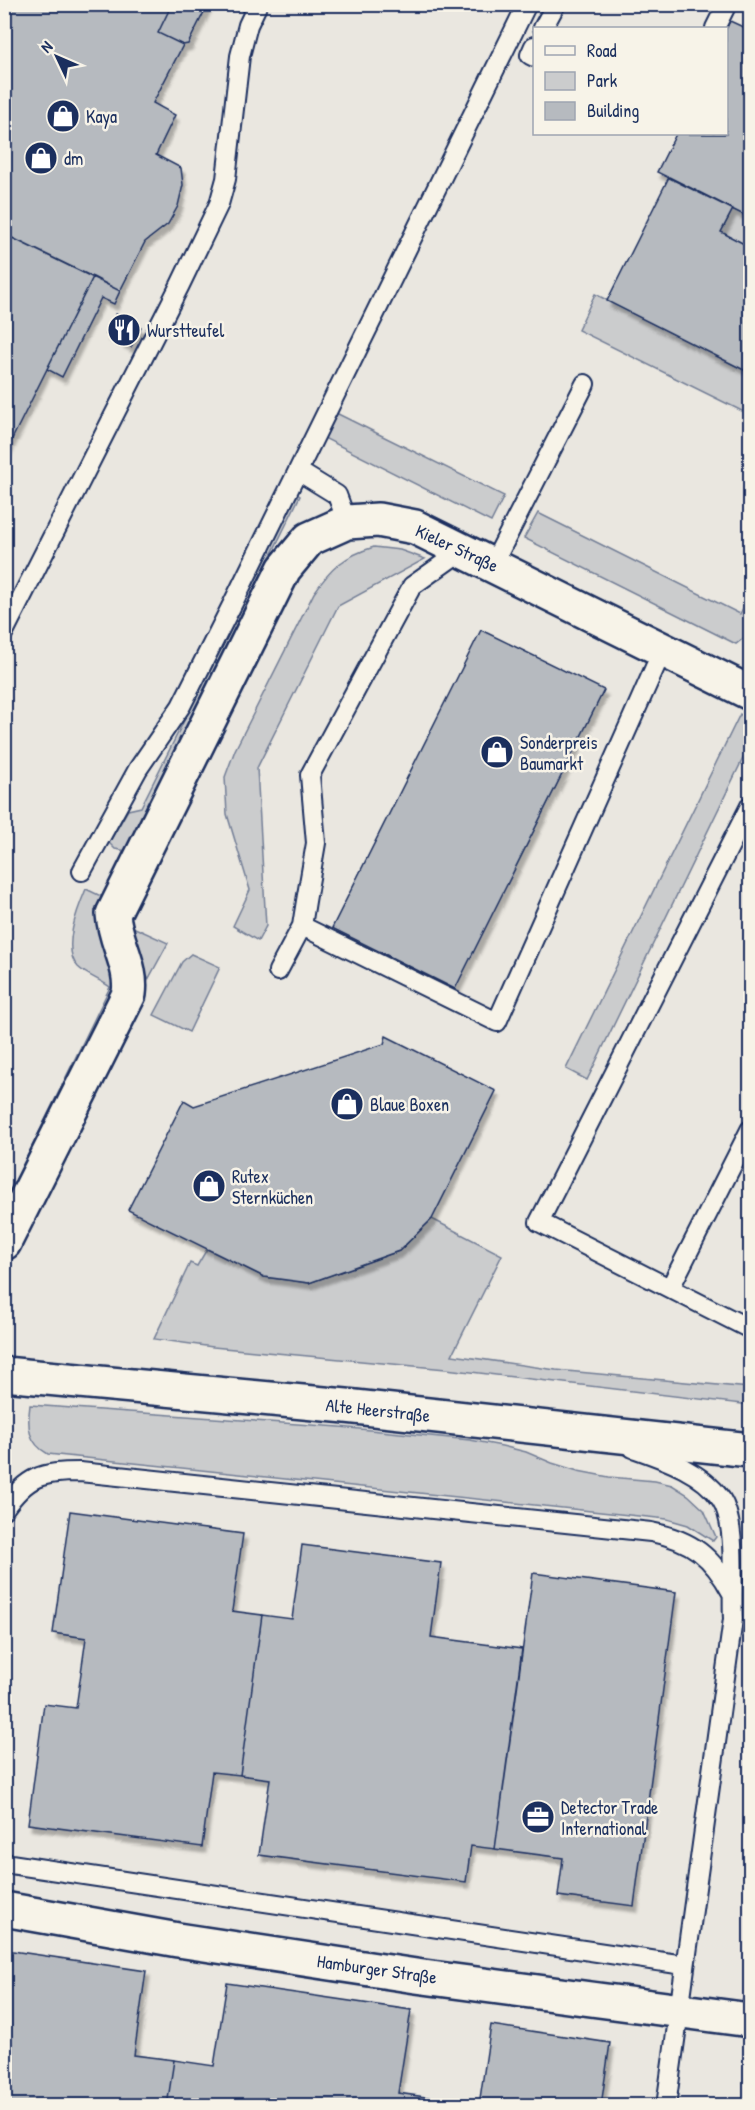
<svg xmlns="http://www.w3.org/2000/svg" width="755" height="2110" font-family="'Patrick Hand',sans-serif">
<defs>
<filter id="shadow"><feDropShadow dx="3.5" dy="6" stdDeviation="1.5" flood-color="#0004"/></filter>
</defs>
<rect width="100%" height="100%" fill="#eae7e0"/>
<filter id="ink" filterUnits="userSpaceOnUse"><feTurbulence type="fractalNoise" baseFrequency=".0167" numOctaves="2"/><feDisplacementMap in="SourceGraphic" scale="12" xChannelSelector="R" yChannelSelector="G"/><feConvolveMatrix kernelMatrix="1 2 1 2 8 2 1 2 1" color-interpolation-filters="sRGB"/></filter>
<g filter="url(#ink)">
<!-- green -->
<path fill="#cbcccd" stroke="#737e96" stroke-width="1.5" d="M733 209 750 218V247L721 232Z
M595 294 750 373V415L578 330Z
M336 413 504 496 491 522 324 438Z
M297 494 300 496 127 851 115 849 109 843 128 810 141 807Z
M538 513 740 614 750 594V633L736 644 524 538Z
M374 547 400 550 425 559 338 606 257 768 266 926 258 941 233 926 250 890 227 814 225 777 235 750 314 593C331 568 344 556 374 547Z
M740 714 749 722 750 744 587 1080 566 1069Z
M86 889 103 897 96 910 97 923 107 945 118 979 5 1223 4 1204 110 987C101 980 86 975 78 967 61 949 78 908 86 889Z
M124 923 168 943 142 991Z
M191 954 220 967 189 1032 154 1015 182 962Z
M432 1219 502 1255 452 1355 556 1370 750 1388V1405L446 1369 213 1347 154 1339 190 1263 197 1266 207 1249 264 1277 309 1283 399 1251Z
M30 1405 340 1427 470 1440 502 1446 526 1452 552 1463 578 1471 609 1477 655 1481 672 1485 688 1495 704 1510 716 1537 713 1541 688 1525 667 1519 48 1454C28 1443 27 1427 30 1405Z"/>
<!-- building -->
<path fill="#b6babf" stroke="#1b2f5e" stroke-width="1.5" filter="url(#shadow)" d="M4 4H172L158 33 183 45 153 103 175 115 156 155 181 168 183 185 178 206 168 224 145 242 120 291 4 234Z
M172 4H208L188 44 183 45 158 33Z
M750 12V218L657 172 676 134H726V29L730 21 743 27Z
M669 177 733 209 721 232 750 247V373L607 301Z
M4 234 93 277 4 455Z
M93 277 120 291 114 304 101 298 62 377 47 369Z
M116 314 141 327 131 347 106 334Z
M481 630 604 690 455 989 332 928Z
M386 1036 496 1091 432 1219 399 1251 309 1283 264 1277 128 1210 184 1100 194 1106 384 1044Z
M70 1511 243 1534 232 1611 262 1615 240 1775 212 1772 202 1847 28 1824 44 1704 76 1708 86 1638 53 1633Z
M302 1545 441 1563 431 1637 522 1649 495 1849 471 1846 466 1882 259 1855 270 1779 240 1775 262 1615 292 1619Z
M533 1573 676 1592 634 1906 558 1896 563 1858 495 1849Z
M6 1950 146 1971 134 2055 174 2060 167 2106H4V1961Z
M227 1983 411 2010 398 2093 439 2099 438 2106H167L174 2060 214 2066Z
M491 2025 610 2043 601 2106H438L439 2099 479 2105Z"/>
<g fill="none" stroke-linecap="round" stroke-linejoin="round">
<defs>
<path id="lane" d="M543 28 556 4
M715 28 727 4
M534 46 530 55 534 57
M298 471 337 495 347 522
M493 564 585 384
M4 632 180 285 219 204 226 179 240 56 248 25 258 4
M750 806 539 1222 750 1329
M82 871 138 769 181 706 233 603 527 4
M302 926 497 1022 663 649
M278 971 302 926 306 901 316 843 310 775 412 586 450 559 457 547
M670 1288 750 1130
M633 1448C664 1459 701 1471 721 1499 738 1525 731 1588 733 1619L666 2106
M4 1509C27 1476 41 1472 80 1472L651 1532C692 1540 712 1556 732 1593
M4 1863 684 1965"/>
<path id="street" d="M4 1243 129 994C133 966 115 943 113 914L284 569 309 539 347 522 378 520 415 527 750 693
M4 1909 178 1940 416 1976 750 2020"/>
<path id="secondary" d="M4 1374 346 1406 750 1450"/>
</defs>
<!-- lane casing -->
<use href="#lane" stroke="#1b2f5e" stroke-width="22"/>
<!-- street casing -->
<use href="#street" stroke="#1b2f5e" stroke-width="38"/>
<!-- secondary casing -->
<use href="#secondary" stroke="#1b2f5e" stroke-width="38"/>
<!-- lane -->
<use href="#lane" stroke="#f7f3e8" stroke-width="18"/>
<!-- street -->
<use href="#street" stroke="#f7f3e8" stroke-width="33"/>
<!-- secondary -->
<use href="#secondary" stroke="#f7f3e8" stroke-width="33"/>
</g>
</g>
<!-- icons -->
<defs>
<symbol id="shop-disc" viewBox="-11 -11 22 22"><circle r="9.5" fill="#1b2f5e" stroke="#f7f3e8"/><path d="M-5-2.5h2.3a2.7 3.5 0 0 1 5.4 0H5L5.5 6h-11ZM-1.5-2.5h3a1.5 2.3 0 0 0-3 0Z" fill="#fff"/></symbol>
<symbol id="restaurant-disc" viewBox="-11 -11 22 22"><circle r="9.5" fill="#1b2f5e" stroke="#f7f3e8"/><path d="M-5-6h1v4h1v-4h1v4h1v-4h1v5L-1.5 .5V6h-2V.5L-5-1ZM5-6V6H3V1.5H1.5Q1.5-4 5-6Z" fill="#fff"/></symbol>
<symbol id="office-disc" viewBox="-11 -11 22 22"><circle r="9.5" fill="#1b2f5e" stroke="#f7f3e8"/><path d="M-6-3h4V-5.5h4V-3h4V5H-6ZM-1-4.5V-3h2v-1.5ZM-6 0V1H6V0Z" fill="#fff"/></symbol>
</defs>
<g fill-rule="evenodd">
<use href="#shop-disc" x="44" y="97" width="38" height="38"/>
<use href="#shop-disc" x="22" y="139" width="38" height="38"/>
<use href="#restaurant-disc" x="105" y="311" width="38" height="38"/>
<use href="#shop-disc" x="478" y="733" width="38" height="38"/>
<use href="#shop-disc" x="328" y="1085" width="38" height="38"/>
<use href="#shop-disc" x="190" y="1167" width="38" height="38"/>
<use href="#office-disc" x="519" y="1798" width="38" height="38"/>
</g>
<g text-anchor="middle" dominant-baseline="central" stroke-width="5" stroke-linejoin="round" paint-order="stroke">
<!-- poi labels -->
<g font-size="18" fill="#1b2f5e" stroke="#f7f3e8" text-anchor="start">
<text x="86" y="116">Kaya</text>
<text x="64" y="158">dm</text>
<text x="147" y="330">Wurstteufel</text>
<text x="520" y="742">Sonderpreis<tspan x="520" dy="21">Baumarkt</tspan></text>
<text x="370" y="1104">Blaue Boxen</text>
<text x="232" y="1176">Rutex<tspan x="232" dy="21">Sternküchen</tspan></text>
<text x="561" y="1807">Detector Trade<tspan x="561" dy="21">International</tspan></text>
</g>
<!-- street labels -->
<g font-size="18" fill="#1b2f5e" stroke="#f7f3e8">
<text transform="translate(457 548) rotate(25)">Kieler Straße</text>
<text transform="translate(378 1410) rotate(6)">Alte Heerstraße</text>
<text transform="translate(377 1969) rotate(8)">Hamburger Straße</text>
</g>
</g>
<!-- margin -->
<rect width="755" height="2110" fill="none" stroke="#f7f3e8" stroke-width="24"/>
<rect x="12" y="12" width="731" height="2086" fill="none" stroke="#1b2f5e" stroke-width="2" filter="url(#ink)"/>
<!-- legend -->
<rect x="533" y="27" width="195" height="108" fill="#f7f3e8" stroke="#9fa5b1" stroke-width="1.5"/>
<rect x="545" y="46" width="30" height="9" fill="#f7f3e8" stroke="#9fa5b1" stroke-width="1.5"/>
<text x="587" y="57" font-size="18" fill="#1b2f5e">Road</text>
<rect x="545" y="72" width="30" height="18" fill="#cbcccd" stroke="#9fa5b1" stroke-width="1.5"/>
<text x="587" y="87" font-size="18" fill="#1b2f5e">Park</text>
<rect x="545" y="102" width="30" height="18" fill="#b6babf" stroke="#9fa5b1" stroke-width="1.5"/>
<text x="587" y="117" font-size="18" fill="#1b2f5e">Building</text>
<!-- north arrow -->
<g transform="translate(57 57) rotate(314)" stroke="#f7f3e8" stroke-width="4.5" paint-order="stroke">
<path d="M0-4.5L10 22L0 15L-10 22Z" fill="#1b2f5e"/>
<text y="-9" font-size="16" font-weight="bold" text-anchor="middle" fill="#1b2f5e">N</text>
</g>
</svg>
